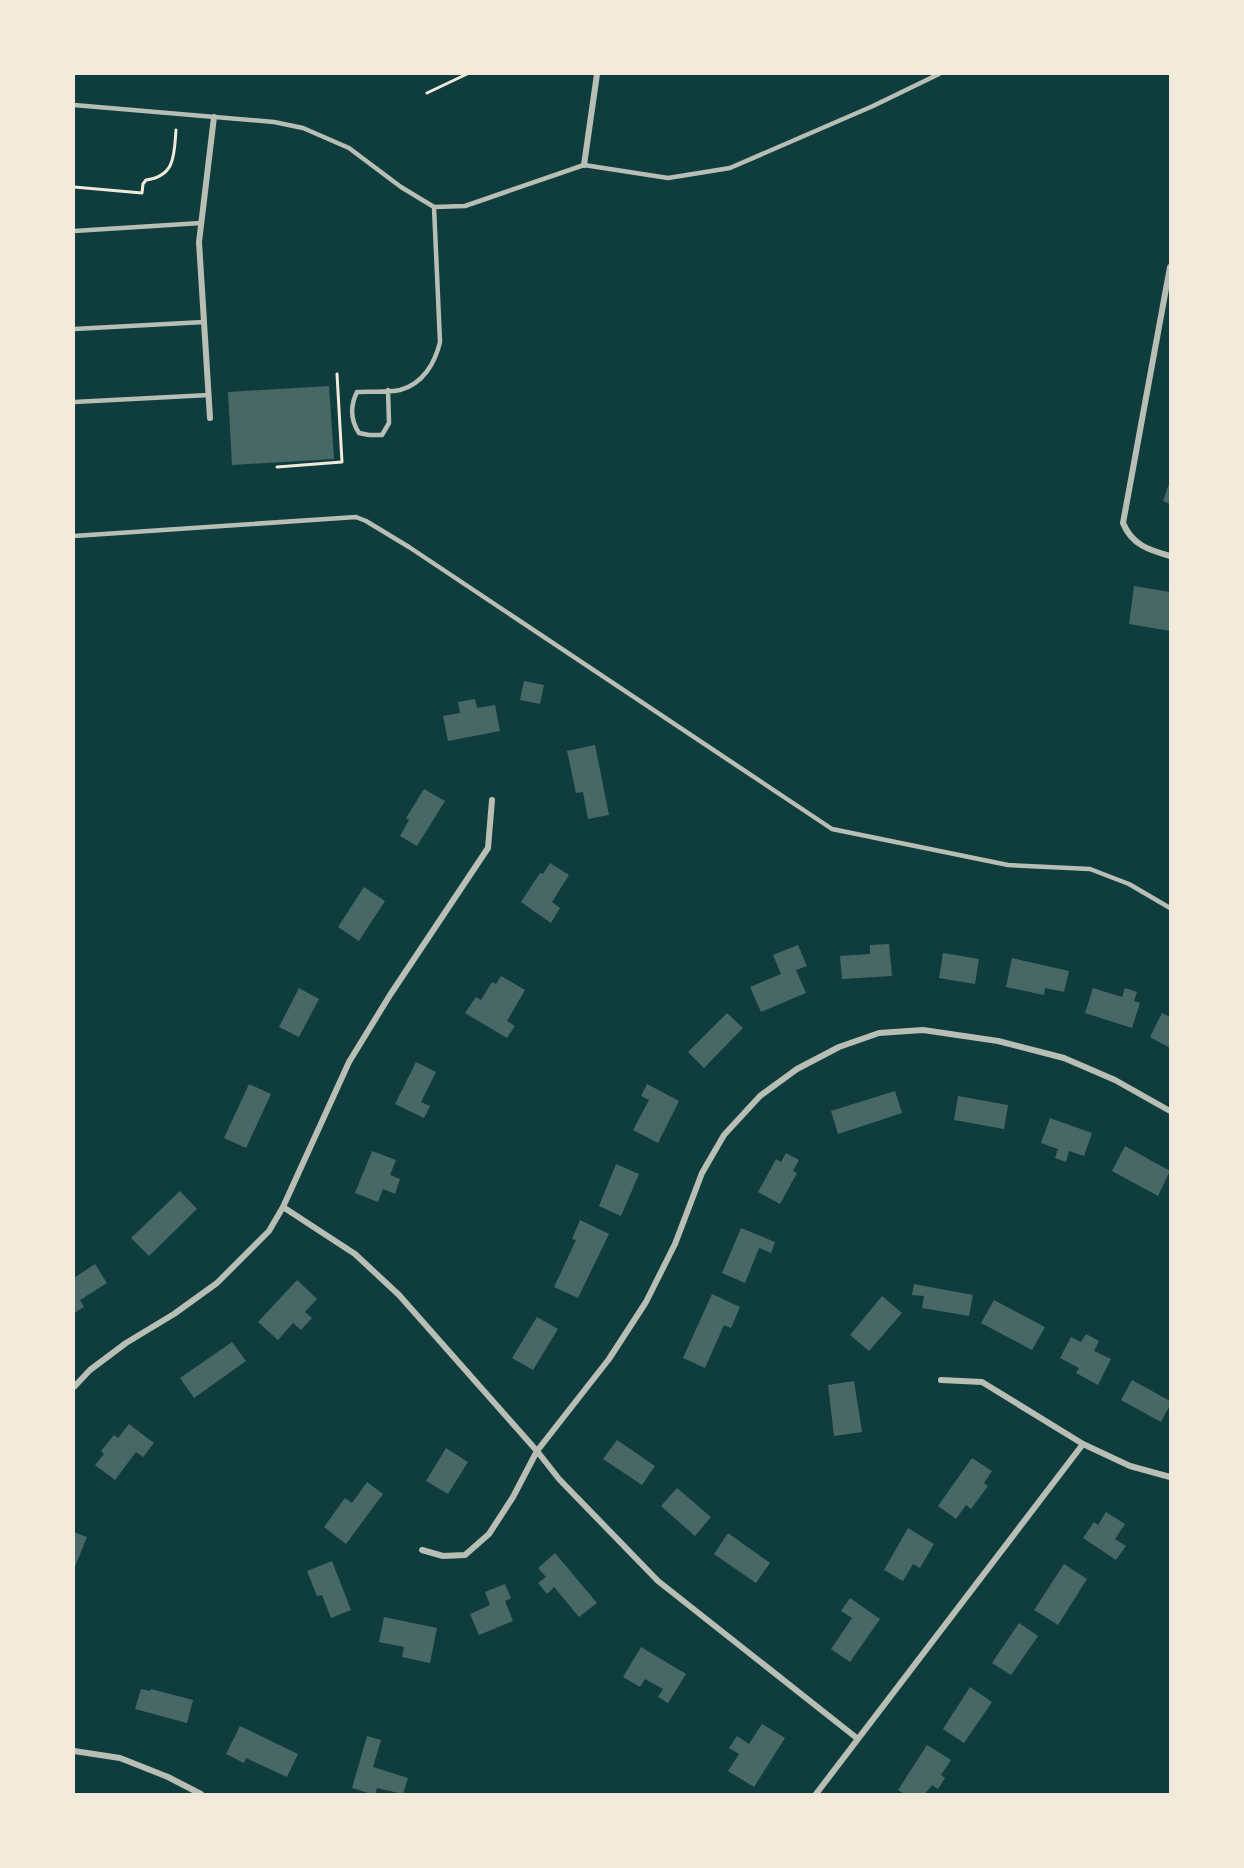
<svg xmlns="http://www.w3.org/2000/svg" width="1244" height="1868" font-family="Roboto,sans-serif">
<rect width="100%" height="100%" fill="#0f3d3e"/>
<!-- building -->
<path fill="#486865" d="M329 386 334 459 232 465 228 392Z
M1170 481V504L1163 501Z
M1134 586 1170 592V631L1129 624Z
M524 681 544 685 540 704 520 700Z
M475 699 477 708 495 705 500 731 448 741 443 716 460 713 458 702Z
M595 745 609 815 588 819 583 792 576 793 567 751Z
M424 789 445 801 417 846 400 836 409 820 406 818Z
M550 863 569 875 552 902 560 908 551 923 521 902 540 873 543 874Z
M364 887 385 901 359 941 338 927Z
M889 944 892 976 842 979 840 956 870 954V945Z
M798 945 807 966 796 970 806 993 761 1012 750 987 781 974 773 955Z
M943 953 979 959 975 984 939 978Z
M1012 958 1069 971 1064 992 1045 988 1044 995 1006 987Z
M501 976 525 990 507 1021 515 1026 507 1038 465 1013 476 997 481 1000 492 982 496 984Z
M299 988 319 999 299 1037 279 1027Z
M1093 988 1122 997 1125 988 1137 992 1134 1001 1140 1003 1132 1028 1085 1013Z
M727 1013 743 1028 704 1068 688 1052Z
M1162 1013 1170 1017V1048L1150 1037Z
M416 1062 436 1072 421 1102 430 1106 424 1118 395 1104Z
M249 1084 271 1094 246 1148 224 1138Z
M647 1084 679 1101 658 1143 633 1130 649 1100 641 1096Z
M895 1091 902 1113 838 1134 831 1111Z
M958 1096 1008 1105 1004 1129 954 1120Z
M1050 1118 1092 1133 1084 1156 1069 1151 1066 1162 1055 1158 1058 1149 1041 1143Z
M1125 1146 1170 1171 1158 1196 1112 1171Z
M372 1151 396 1160 390 1175 400 1179 395 1194 383 1189 378 1202 355 1193Z
M786 1153 799 1160 793 1171 797 1173 780 1204 758 1192 776 1159 781 1162Z
M616 1164 639 1174 621 1216 599 1206Z
M180 1191 197 1209 149 1256 131 1238Z
M580 1220 609 1234 578 1298 554 1287 576 1240 572 1239Z
M741 1228 775 1242 771 1253 759 1248 745 1283 722 1273Z
M95 1264 107 1283 80 1300 84 1307 74 1313V1278Z
M297 1280 317 1299 305 1312 312 1318 301 1330 293 1323 278 1340 258 1322Z
M914 1284 973 1295 969 1316 922 1308 924 1296 912 1295Z
M712 1294 740 1307 731 1328 724 1325 705 1368 683 1358Z
M882 1296 902 1313 869 1351 850 1335Z
M994 1300 1045 1327 1032 1350 981 1323Z
M537 1317 558 1329 533 1370 512 1358Z
M1086 1334 1099 1341 1094 1351 1111 1359 1098 1385 1076 1373 1079 1368 1060 1358 1071 1337 1081 1342Z
M232 1342 246 1361 194 1398 180 1378Z
M1132 1380 1170 1401V1405L1161 1422 1121 1400Z
M854 1381 862 1432 834 1436 828 1385Z
M129 1424 154 1443 143 1457 136 1452 115 1480 95 1465 104 1454 101 1451 114 1435 118 1438Z
M617 1440 655 1466 642 1485 603 1459Z
M446 1448 468 1462 448 1494 426 1481Z
M972 1458 992 1471 984 1483 988 1486 971 1509 966 1505 956 1519 938 1506Z
M367 1482 383 1494 346 1544 324 1527 345 1498 352 1503Z
M677 1488 711 1517 695 1536 661 1506Z
M1106 1512 1125 1524 1115 1539 1126 1546 1116 1560 1083 1538 1094 1522 1098 1525Z
M908 1528 934 1544 920 1568 913 1564 903 1581 884 1570Z
M74 1532 87 1537 74 1569Z
M728 1533 770 1563 756 1583 714 1554Z
M555 1553 597 1603 579 1617 554 1587 547 1594 538 1583 546 1577 538 1568Z
M332 1561 351 1610 331 1618 322 1595 317 1596 307 1571Z
M1064 1564 1087 1579 1058 1625 1034 1610Z
M505 1584 511 1598 505 1601 513 1621 479 1635 470 1614 490 1605 485 1592Z
M850 1598 880 1619 850 1662 831 1649 852 1618 841 1611Z
M384 1617 437 1628 430 1663 402 1657 404 1647 379 1642Z
M1019 1623 1038 1636 1011 1675 992 1663Z
M641 1647 686 1674 668 1703 658 1697 663 1689 645 1679 640 1687 623 1677Z
M970 1687 992 1702 964 1743 943 1729Z
M141 1689 150 1691 151 1689 193 1700 187 1723 135 1709Z
M762 1724 785 1738 754 1787 728 1771 739 1754 729 1748 737 1736 749 1744Z
M240 1726 298 1754 287 1777 246 1758 244 1763 226 1754Z
M367 1736 381 1740 373 1767 408 1778 403 1794 377 1788 375 1794H372L352 1788Z
M927 1745 951 1760 941 1775 945 1778 938 1789 932 1785 925 1794H905L898 1790Z"/>
<g fill="none" stroke-linecap="round" stroke-linejoin="round">
<!-- path -->
<path stroke="#f1e9da" stroke-width="3" d="M427 93 467 74
M74 187 142 193 143 184 146 180C176 176 174 154 176 130
M277 467 342 462 337 374"/>
<!-- service -->
<path stroke="#b8beb3" stroke-width="4.5" d="M74 105 274 122 303 128 349 148 401 187 434 207 465 206 584 165 668 178 730 168 873 106 939 74
M74 231 201 223
M74 329 204 322
M388 390 389 423 382 435H369L359 433C350 419 350 406 357 392 371 391 387 393 400 390 423 384 435 363 440 342L434 207
M74 402 209 395
M74 536 356 517 366 521 409 547 832 829 1008 865 1090 869 1129 884 1170 908"/>
<!-- minor -->
<path stroke="#b8beb3" stroke-width="6" d="M584 165 597 74
M1170 267 1123 523C1132 545 1149 550 1170 556
M210 418 199 242 214 117
M283 1207 355 1254 399 1295 537 1451 559 1479 658 1581 858 1739
M941 1380 982 1382 1083 1444 1130 1466 1170 1477
M74 1387 90 1370 126 1343 174 1314 217 1283 269 1231 283 1207 349 1062 390 995 488 848 492 800
M422 1550 443 1556 465 1555 489 1534 513 1497 537 1451 609 1359 646 1302 675 1244 702 1173 724 1135 760 1096 797 1069 839 1047 879 1033 923 1030 998 1041 1064 1058 1115 1080 1170 1111
M74 1751 120 1758 168 1777 201 1794
M816 1794 1083 1444"/>
</g>
<!-- border -->
<rect width="1244" height="1868" fill="none" stroke="#f1e9da" stroke-width="150"/>
</svg>
